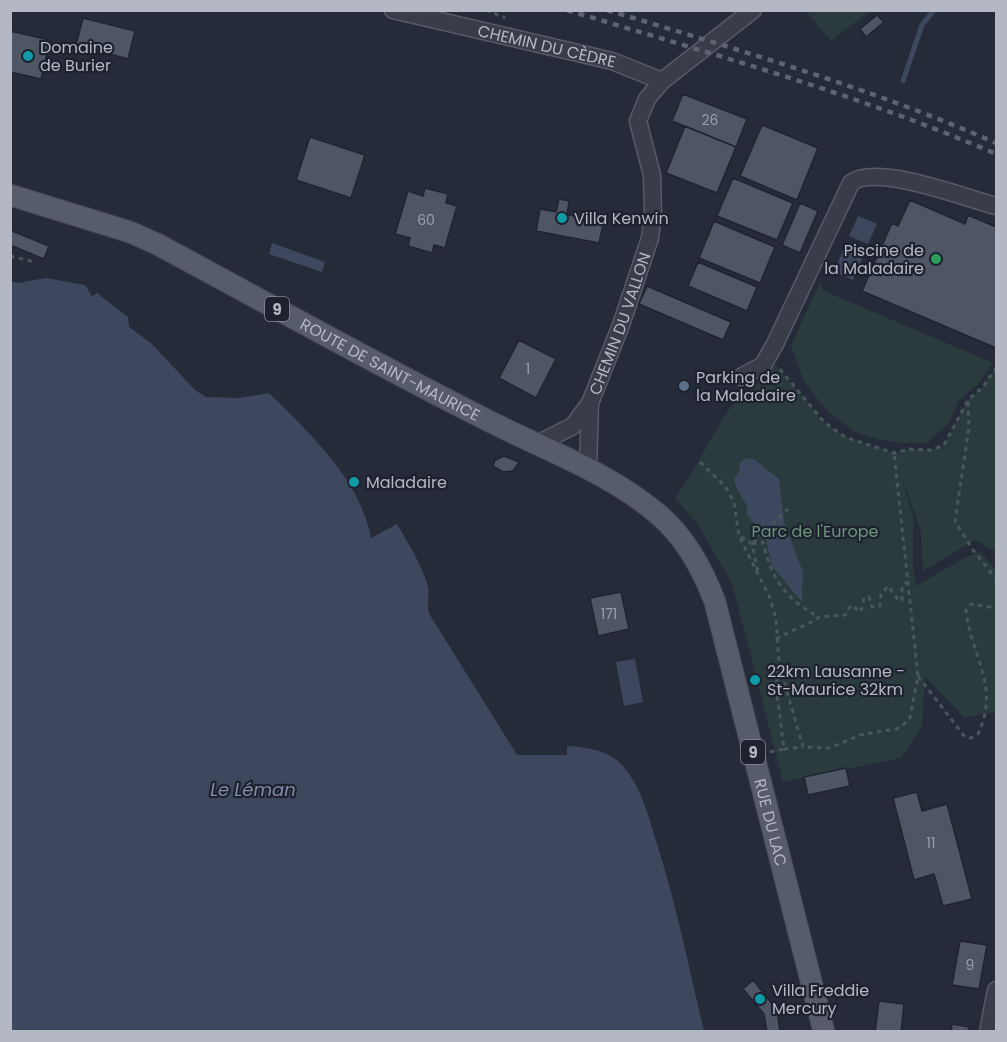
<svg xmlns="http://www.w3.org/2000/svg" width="1007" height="1042" font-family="Poppins,sans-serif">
<rect width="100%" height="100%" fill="#252b38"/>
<!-- green -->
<path fill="#2b3b3d" d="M806 11H870L831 41Z
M821 280 822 290 993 363 977 385 959 400 949 423 927 443H905L880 440 855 432 826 410 803 380 791 345Z
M775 364 824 422 845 437 894 453 910 449 931 450 944 445 968 400 982 388 996 368V552L975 540 923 571 921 531 901 475 913 516V567L916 586 966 557 981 552 996 571V712L964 717 925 677 922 727 901 758 783 782 732 583 698 525 675 498C695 471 708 442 726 414 739 394 761 384 775 364Z"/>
<!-- water -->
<path fill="#3d485f" d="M858 216 877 224 868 244 849 236Z
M272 243 325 262 322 272 269 254Z
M846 243 865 252 853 280 834 272Z
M46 278 85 285 92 296 97 293 128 317 129 327 151 343 195 390 206 397 239 398 269 393C310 434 360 479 371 538L397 524C408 543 420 562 427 583 431 594 425 605 430 615L517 755H567V746C583 747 607 750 619 762 641 784 648 815 657 844 677 906 689 969 704 1031H11L10 281 18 283Z
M746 458 755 460 779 479 784 523 803 572 802 602 772 566 766 540 747 514V506L736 487 734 478 739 472 740 463Z
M635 659 643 702 624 706 616 662Z"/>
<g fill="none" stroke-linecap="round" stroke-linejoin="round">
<!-- stream -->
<path stroke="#3d485f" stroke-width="5" d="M903 81 922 25 934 10"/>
</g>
<!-- building -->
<path fill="#4e5564" stroke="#202430" stroke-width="1.5" d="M877 15 884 22 866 37 860 29Z
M83 18 135 31 128 59 76 45Z
M10 31 50 40 41 79 10 72Z
M683 94 747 119 736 147 672 121Z
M762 125 818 148 797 200 740 176Z
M685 126 736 147 717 193 666 173Z
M310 137 365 155 351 198 296 180Z
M733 178 793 203 777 240 717 216Z
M425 188 448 194 446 203 457 206 445 248 434 245 432 253 408 246 410 238 395 234 408 191 423 196Z
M559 199 569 201 567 215 604 221 599 243 536 231 540 209 556 212Z
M910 200 965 224 968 215 996 227V348L862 291 892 223 898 226Z
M800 203 818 211 800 253 782 245Z
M714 221 775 247 760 283 699 258Z
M10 230 49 246 44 259 10 245Z
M698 262 757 287 747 311 688 286Z
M647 286 731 322 723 340 639 304Z
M519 340 556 359 536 398 499 378Z
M504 456 519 462 513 471 503 472 493 466 495 460Z
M621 592 629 629 598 636 590 598Z
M846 768 850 786 808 795 804 777Z
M917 792 922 811 947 804 972 899 943 906 934 874 914 880 893 798Z
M960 941 987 945 979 989 952 985Z
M753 980 777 1010 780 1032H767L764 1014 743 989Z
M879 1001 904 1004 901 1032H875Z
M952 1024 969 1027 968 1032H951Z"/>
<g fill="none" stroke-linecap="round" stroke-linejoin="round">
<defs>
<g id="minor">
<path id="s1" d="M393 10 612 61 662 81"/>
<path d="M741 377 763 365 775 344 851 183C876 163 965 198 996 206"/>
<path d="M535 445 573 426 590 403"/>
<path id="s2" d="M588 470 590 403 621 325 650 238 653 214 652 175 638 121 647 99 662 81 753 10"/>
<path d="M988 1032 996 990"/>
</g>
<g id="major">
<path id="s3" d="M10 195 130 232 157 244C265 302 372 362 481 417 540 448 608 471 659 515 686 538 703 570 715 602L824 1032"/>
</g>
</defs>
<!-- minor casing -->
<use href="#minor" stroke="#565b67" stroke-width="19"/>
<!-- major casing -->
<use href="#major" stroke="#414652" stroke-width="23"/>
<!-- path -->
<path stroke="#49565b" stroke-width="3" stroke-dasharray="4.5 4.5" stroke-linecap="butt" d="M486 10 505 18
M10 256 35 262
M780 369 824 422 845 437 894 453 910 449 931 450 944 445 968 400 982 388 996 368
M968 402 969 427 955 521 973 550 996 579
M700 462 725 486 734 502 739 536 770 598 776 619 779 664 803 747 830 748 860 735 900 728 910 718 918 676 894 453
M741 537 752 544 758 572
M753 543 788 509
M752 544 763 542C772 579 785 599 819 617
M776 639C785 633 815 622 819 617L845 615 851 605 861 612 864 598 869 597 872 607 880 606 881 594 888 586 899 601 902 600V586L907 582
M918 676 965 737 971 738 978 734C1001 685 970 655 966 610L971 604 996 608
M784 749 803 747
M770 752 784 749 776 686 779 666"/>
<!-- minor -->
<use href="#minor" stroke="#383d49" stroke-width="16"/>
<!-- major -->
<use href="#major" stroke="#565c69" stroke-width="21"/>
<!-- rail -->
<path stroke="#5d6371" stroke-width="4.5" stroke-dasharray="6 6" stroke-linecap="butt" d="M567 10C711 54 858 94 996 154
M607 10C738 50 871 88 996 143"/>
</g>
<!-- markers -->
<g fill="#0f9aa8" stroke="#1e222e" stroke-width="2">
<circle cx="28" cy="56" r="6"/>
<circle cx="562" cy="218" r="6"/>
<circle cx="354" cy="482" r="6"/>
<circle cx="755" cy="680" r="6"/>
<circle cx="760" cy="999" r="6"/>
</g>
<circle fill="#2e9e5b" stroke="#1e222e" stroke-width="2" cx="936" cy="259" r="6"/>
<circle fill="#5c6f8a" stroke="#1e222e" stroke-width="2" cx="684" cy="386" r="6"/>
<g text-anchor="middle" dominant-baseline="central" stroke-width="4.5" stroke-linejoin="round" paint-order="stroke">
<!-- number labels -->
<g font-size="14" fill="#9a9fad">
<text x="710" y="120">26</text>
<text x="426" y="220">60</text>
<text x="528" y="369">1</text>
<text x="609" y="614">171</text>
<text x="931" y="843">11</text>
<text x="970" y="965">9</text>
</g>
<!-- shield labels -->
<g fill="#1e222e" stroke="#878b98" stroke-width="1.5">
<rect x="265" y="297" width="24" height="24" rx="4.5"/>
<rect x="741" y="740" width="24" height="24" rx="4.5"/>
</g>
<g font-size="15" font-weight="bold" fill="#b4b8c5">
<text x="277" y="309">9</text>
<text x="753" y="752">9</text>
</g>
<!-- street labels -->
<g font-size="16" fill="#b4b8c5" stroke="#1e222e">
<text stroke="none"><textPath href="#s1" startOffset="158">CHEMIN DU CÈDRE</textPath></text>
<text stroke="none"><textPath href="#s2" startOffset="152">CHEMIN DU VALLON</textPath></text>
<text stroke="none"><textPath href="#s3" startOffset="420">ROUTE DE SAINT-MAURICE</textPath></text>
<text stroke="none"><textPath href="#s3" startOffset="1058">RUE DU LAC</textPath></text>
</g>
<!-- poi labels -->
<g font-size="16" fill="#b4b8c5" stroke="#1e222e" text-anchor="start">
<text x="40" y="47">Domaine<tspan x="40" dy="18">de Burier</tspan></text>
<text x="574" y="218">Villa Kenwin</text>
<text x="924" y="250" text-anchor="end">Piscine de<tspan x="924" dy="18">la Maladaire</tspan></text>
<text x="696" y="377">Parking de<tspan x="696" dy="18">la Maladaire</tspan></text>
<text x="366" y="482">Maladaire</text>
<text x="767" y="671">22km Lausanne -<tspan x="767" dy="18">St-Maurice 32km</tspan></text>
<text x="772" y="990">Villa Freddie<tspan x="772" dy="18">Mercury</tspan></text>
</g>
<!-- park labels -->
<g font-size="16" fill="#6d937a" stroke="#1e222e">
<text x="815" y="531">Parc de l'Europe</text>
</g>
<!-- water labels -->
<g font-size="18" font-style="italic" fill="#7f8da9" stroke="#1e222e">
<text x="253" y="789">Le Léman</text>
</g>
</g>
<!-- border -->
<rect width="1007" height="1042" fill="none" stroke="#b4b8c5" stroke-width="24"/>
</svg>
